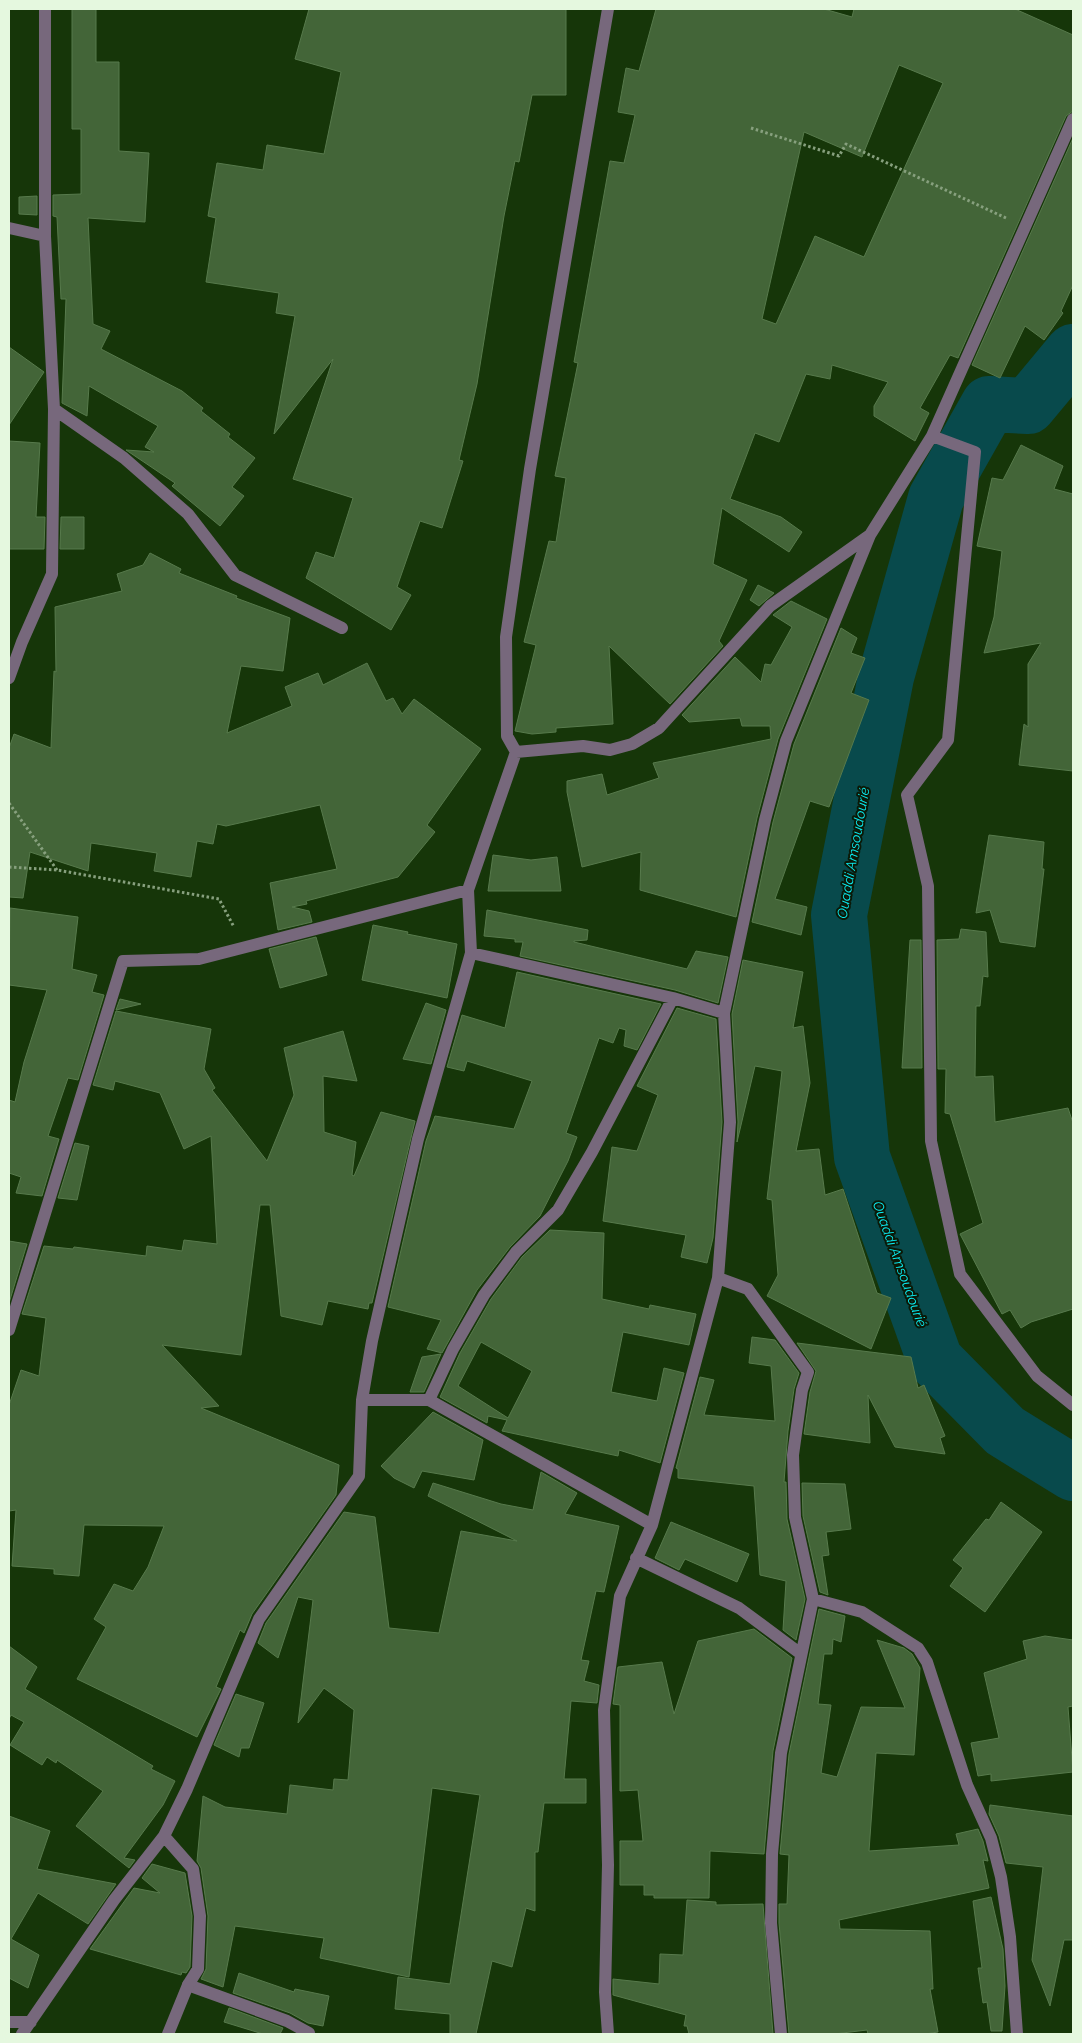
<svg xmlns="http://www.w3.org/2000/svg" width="1082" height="2043" font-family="Raleway,sans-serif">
<rect width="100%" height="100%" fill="#163609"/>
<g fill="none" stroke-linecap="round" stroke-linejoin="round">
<!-- river -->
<path stroke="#084a4c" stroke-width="56" d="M1073 352 1028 406 989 404 936 498 886 677 839 915 862 1157 935 1360 1005 1431 1073 1473"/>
</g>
<!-- building -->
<path fill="#436538" stroke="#577a4c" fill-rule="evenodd" d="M72 9H96V62H119V151L149 153 145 222 88 218 93 324 110 331 101 349 182 391 203 408 201 411 230 434 228 437 255 458 232 487 244 496 220 526 172 486 175 483 126 450 154 452 145 447 158 426 89 386 87 416 62 403 66 299H61L57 217 53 216V195L81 194V129H72Z
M309 9H566V95H532L519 162 515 161 504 216 477 384 459 460 463 461 442 528 420 521 397 587 411 595 391 630 306 578 316 552 334 558 353 498 293 479 333 359 274 434 295 316 276 313 279 293 206 282 216 218 208 216 217 163 263 170 267 145 324 154 341 72 295 59Z
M656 9H824L852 17 854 9H1015L1073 35V111L1066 116 958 358 950 355 920 408 929 413 915 441 874 416V406L888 382 832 365 830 379 806 374 779 442 755 433 730 499 781 517 802 532 789 552 722 508 713 564 747 580 719 641 723 646 670 704 609 646 613 724 556 728V732L532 734 515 731 536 645 524 642 549 541 556 542 566 478 555 476 578 363 574 362 610 161 624 163 635 115 618 112 626 68 639 71ZM899 65 943 83 864 257 815 236 776 324 762 319 804 132 862 157Z
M1073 138V285L1061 311 1063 313 1044 340 1025 326 1000 378 972 365Z
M37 196V215L19 214V197Z
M9 347 44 372 9 425Z
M9 441 40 443 36 517H45L44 549H9Z
M1021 445 1063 466 1054 489 1073 494V771L1019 765 1024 724 1028 727V664L1041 643 984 653 994 617 1002 551 977 546 992 478 1003 480Z
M61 517H84V549H60Z
M150 553 181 569 179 573 237 596 236 598 290 618 283 671 241 666 227 733 292 706 285 687 318 673 323 685 367 663 386 701 393 698 402 714 414 699 481 749 427 825 435 832 398 877 306 901 307 904 292 907 309 911 312 922 278 930 270 883 337 869 320 805 226 826 217 824 213 844 197 841 191 877 154 871 157 853 91 843 88 871 30 852 23 898 9 897V748L14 734 51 748 54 671 56 672 55 607 122 591 117 574 143 565Z
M758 585 774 593 759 606 750 600Z
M791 601 827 619 778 739 757 818 736 917 640 890 641 852 582 867 567 792V781L602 774 607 795 659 778 653 763 771 739 770 726H742L740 718 689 722 682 715 735 657 761 682 765 664 771 665 792 627 773 615Z
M841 628 857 638 851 653 865 658 851 693 869 700 829 807 810 801 775 899 807 907 801 935 752 922 773 822 794 744Z
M989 835 1044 842 1042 869H1044L1035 947 1000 942 990 910 976 913Z
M493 855 531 860 557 857 561 891H488Z
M10 908 78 917 72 969 97 975 92 992 104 995 78 1080 68 1078 48 1136 59 1139 42 1196 16 1193 21 1177 9 1173V1100L15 1102 24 1062 47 990 9 985Z
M487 910 588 930 587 940 574 941V942L687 969 696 951 728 957 718 1003 675 990 520 956 523 942H515V939L484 936Z
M373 925 408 932 407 934 457 944 447 998 362 980Z
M961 929 986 932 988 977 983 976 980 1006H976L975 1077 993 1076 995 1122 1068 1108 1073 1123V1309L1031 1322 1021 1328 1010 1310 1002 1314 960 1234 983 1223 950 1114 945 1113 946 1069H938L937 940 959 939Z
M316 937 327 975 280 988 269 949Z
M910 940H921L922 1068H902Z
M743 960 803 972 793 1028 803 1026 810 1083 796 1151 819 1149 825 1195 843 1189 877 1293 891 1298 871 1349 767 1296 778 1275 772 1200 767 1199 782 1071 755 1066 737 1142 738 1122 732 1014Z
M517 972 661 1004 637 1050 624 1046 626 1030 619 1028 613 1043 599 1038 566 1133 577 1137 568 1161 540 1216 510 1247 477 1290 442 1353 427 1349 441 1320 388 1307 426 1141 435 1116 514 1129 532 1081 467 1061 464 1071 447 1067 462 1015 505 1028Z
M120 999 141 1004 116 1010Z
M426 1003 446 1010 431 1064 403 1059Z
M677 1008 716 1019 722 1122 713 1238 707 1263 681 1257 686 1235 603 1221 612 1147 637 1151 658 1095 637 1086Z
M116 1011 211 1029 204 1069 215 1088 212 1090 267 1161 294 1095 284 1048 343 1031 357 1081 323 1076 324 1132 356 1142 352 1175 354 1176 381 1112 415 1121 372 1303H369L368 1309 328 1301 322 1325 281 1316 270 1205H260L241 1355 162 1345 219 1406 201 1408 339 1465 336 1495 252 1614 244 1633 240 1630 216 1687 221 1689 197 1737 77 1679 106 1627 94 1619 114 1584 133 1591 148 1567 164 1526 84 1525 79 1576 54 1574V1569L12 1566 16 1510 9 1511V1405L21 1370 39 1376 46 1318 22 1314 44 1246 73 1249 74 1247 146 1256 147 1246 182 1251 184 1240 217 1244 211 1136 184 1149 160 1093 115 1081 113 1090 93 1085Z
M75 1143 89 1146 77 1200 58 1198Z
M550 1230 604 1233 602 1299 649 1309 650 1305 696 1314 689 1345 623 1332 611 1392 657 1401 664 1368 684 1373 660 1463 619 1450 618 1456 502 1431 507 1420 488 1416 487 1423 440 1397 460 1353 491 1299 522 1257ZM481 1342 532 1371 508 1418 458 1386Z
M9 1241 27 1244 9 1303Z
M752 1337 775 1340 799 1373 794 1389 788 1431 784 1482H786L787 1519 805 1599 796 1640 783 1630 786 1581 760 1575 754 1486 678 1478V1469L676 1468 700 1377 714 1380 704 1415 775 1421 771 1366 749 1363Z
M797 1343 911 1357 918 1388 924 1385 945 1436 940 1438 945 1454 895 1447 868 1395 870 1443 804 1434 810 1392 816 1371Z
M441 1354 424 1392H410L422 1357Z
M433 1412 483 1440 474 1480 422 1471 414 1488 394 1478 381 1466Z
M541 1472 577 1493 565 1514 619 1526 604 1592 596 1591 581 1660 589 1661 584 1681 599 1685 597 1703 571 1701 564 1779H586V1803H544L538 1852H535V1911L526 1908 512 1967 492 1961 476 2034H450V2014L395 2009 398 1977 450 1984 480 1795 432 1788 409 1977 320 1958 324 1938 235 1926 223 1987 201 1979 206 1969 208 1916 201 1868 197 1861 203 1796 225 1807 287 1814 290 1785 333 1790 334 1779 348 1780 354 1710 324 1688 298 1723 313 1600 298 1597 278 1658 258 1643 266 1623 344 1512 375 1517 389 1628 439 1633 461 1531 517 1541 428 1496 433 1483 501 1504 533 1510Z
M802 1483 845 1484 851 1529 826 1532 829 1555 822 1556 828 1595 820 1592 803 1516Z
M1001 1502 1042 1532 985 1612 950 1586 963 1568 953 1560 986 1519 989 1520Z
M671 1522 749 1554 737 1582 685 1559 679 1570 655 1558Z
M819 1609 845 1616 841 1642 833 1639 832 1654H824L818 1704 831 1705 821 1773 837 1777 861 1707 905 1708 877 1640 904 1648 912 1654 920 1668 914 1755 876 1753 869 1851 959 1845 956 1834 978 1829 983 1841 988 1861 983 1860 989 1888 839 1920 840 1929 930 1931 933 1989H930L938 2032 925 2034H868L867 2030 834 2034H789L779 1923V1904H787L789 1855 780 1854 789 1754Z
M754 1629 792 1658 773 1751 764 1854 710 1851 709 1898H654V1895H644V1885H620V1841H643L638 1790 620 1791V1705L613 1704 618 1667 662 1662 674 1714 698 1641Z
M1045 1636 1073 1640V1706L1068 1707 1073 1772 991 1781V1774L978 1776 971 1743 999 1738 984 1673 1027 1659 1023 1641Z
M9 1646 37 1667 25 1689 153 1766 151 1769 175 1781 163 1805 124 1858 135 1860 129 1868 76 1826 103 1791 57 1760 56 1763 47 1757 42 1765 10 1745 24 1722 11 1715 9 1719Z
M236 1694 264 1703 249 1748H241L239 1757 214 1745Z
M990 1805 1073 1816V1940H1064L1050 2006 1032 1960 1043 1867 1006 1863 999 1836 989 1814Z
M9 1816 50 1831 37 1869 116 1884 88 1924 38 1893 11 1939 39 1955 28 1988 9 1978Z
M152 1864 185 1873 192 1916 190 1967 186 1973 182 1972 181 1975 90 1949 134 1888 160 1893 142 1878Z
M991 1897 1003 1949 1005 1986 1002 2031H991L987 2002 983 2003 978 1968H982L973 1901Z
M687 1900 716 1902V1905L763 1904 773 2034H689L687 2026H684L686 2015 613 1995V1979L659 1984 660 1954 683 1955Z
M239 1973 294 1992 295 1989 329 1996 323 2026 308 2023 290 2013 233 1993Z
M229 2008 283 2028 280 2034H263L224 2022Z"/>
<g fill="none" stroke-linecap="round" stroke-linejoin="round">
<!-- path -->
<path stroke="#87a07e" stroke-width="3" stroke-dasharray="2.5 2.5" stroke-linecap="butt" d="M751 128 839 156 846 144 1006 218
M9 803 57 870
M9 867 57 870 219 899 234 927"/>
<!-- lane -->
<path stroke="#77687c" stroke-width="12" d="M188 1985 287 2021 309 2033"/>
<!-- street -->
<path stroke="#77687c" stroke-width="12" d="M9 228 45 236
M54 409 124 458 188 514 235 575 342 628
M932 436 975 452 948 740 907 795 928 886 931 1141 960 1274 1037 1376 1073 1405
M9 678 22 642 52 574 54 409 45 236V9
M516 752 583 746 610 750 632 744 659 728 770 606 870 535
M471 953 673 998 724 1013
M9 1330 123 961 199 959 468 890
M362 1400H429L652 1525
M429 1400 453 1349 484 1295 516 1252 558 1210 592 1152 673 998
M636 1558 739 1608 801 1654
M813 1599 862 1612 918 1648 927 1662 967 1785 991 1838 1001 1877 1010 1937 1017 2034
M164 1836 193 1869 200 1916 198 1969 188 1985 168 2034
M9 2022H31
M22 2034 114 1900 164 1836 187 1789 259 1619 359 1476 362 1400 372 1341 418 1139 471 953 468 890 516 752 507 736 506 637 530 469 608 9
M608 2034 605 1992 608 1865 604 1710 620 1596 652 1525 718 1278
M781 2034 771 1923 772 1854 781 1753 813 1599 795 1517 793 1455 802 1390 808 1372 748 1289 718 1278 730 1122 724 1013 765 820 786 741 870 535 932 436 1073 119"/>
</g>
<g text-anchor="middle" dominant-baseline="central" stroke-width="4" stroke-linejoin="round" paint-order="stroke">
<!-- water labels -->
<g font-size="14" font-style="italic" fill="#0aecf2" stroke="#0b1907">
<text transform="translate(853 853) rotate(-80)">Ouaddi Amsoudourié</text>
<text transform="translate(900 1264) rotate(70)">Ouaddi Amsoudourié</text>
</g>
</g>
<!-- border -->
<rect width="1082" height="2043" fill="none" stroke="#e5f8df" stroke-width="20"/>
</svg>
